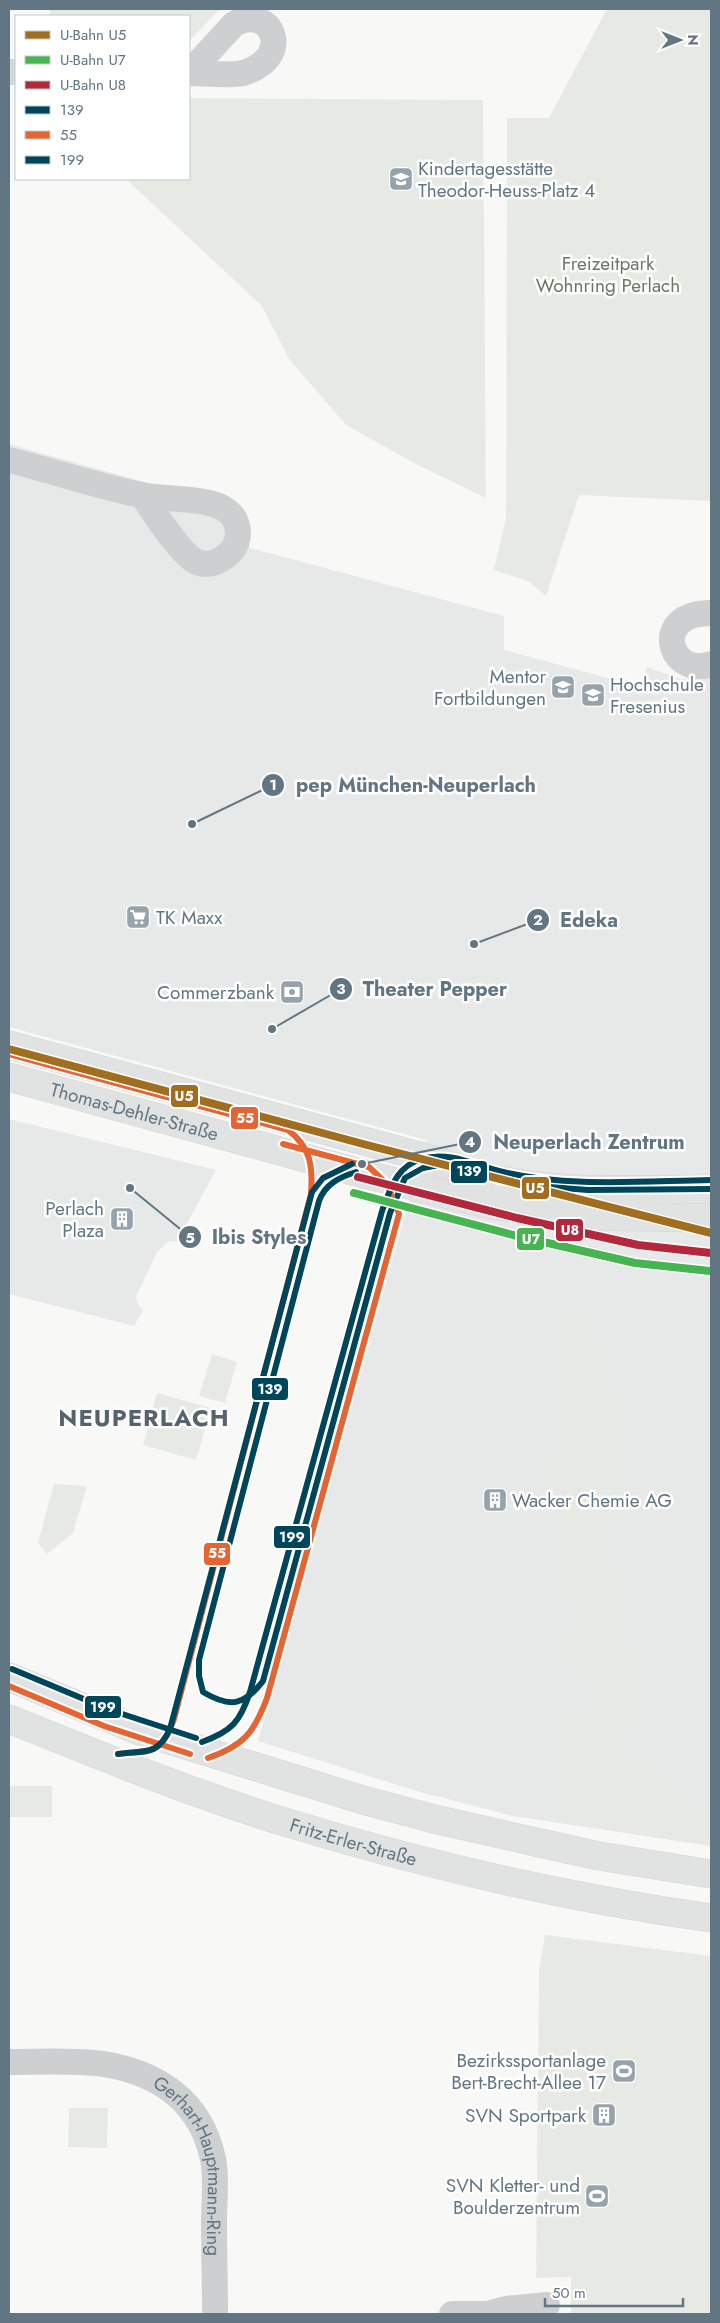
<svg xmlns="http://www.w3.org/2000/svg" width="720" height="2323" font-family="Jost,sans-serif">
<rect width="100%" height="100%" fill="#f8f8f7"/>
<!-- built -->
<path fill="#e7e8e8" d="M9 444 194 496 247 532 250 548 504 616V650L641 687 647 667 680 679 711 678V1846L513 1816 413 1790 258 1741 426 1140 9 1027Z
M9 1119 216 1170 177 1242 169 1241 157 1252 136 1297 137 1303 143 1310 134 1326 9 1294Z"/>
<!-- green -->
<path fill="#e7eae4" d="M50 9H220L189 41V16H50Z
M607 9H711V501L579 495 546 596 528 581 494 570 506 518 507 118H549Z
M189 98 483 100 486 498 416 464 346 425 289 359 262 306 126 179H189Z
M707 1266H710L711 1292 701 1275Z
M585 1313 606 1361 629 1460 607 1535 618 1605 640 1676 636 1725 617 1750 652 1762 694 1802 711 1812V1843L563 1821 555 1814 562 1787 564 1706 583 1713 596 1696 593 1678 569 1666 571 1599 563 1586 570 1546 551 1472 566 1393 563 1316Z
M212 1354 237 1362 225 1403 199 1396Z
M157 1393 211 1408 196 1460 143 1445Z
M54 1484 87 1486 73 1533 47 1554 38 1543Z
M9 1786H52V1817H9Z
M545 1935 711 1956V2314H571V2277L536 2278 539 1971Z
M69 2108H108L107 2148 68 2147Z"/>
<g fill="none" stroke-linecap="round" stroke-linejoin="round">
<!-- minor-tunnel -->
<path stroke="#d2d7da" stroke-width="26" stroke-dasharray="26 13" stroke-linecap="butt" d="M9 72H16"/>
<defs>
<g id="major">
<path d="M9 1045 423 1157 498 1180 536 1186 588 1190 711 1189"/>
<path id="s2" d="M9 1077 364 1174 490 1205 581 1216 711 1218"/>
<path d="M9 1677 140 1731 363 1800 434 1819 540 1843 599 1856 711 1874"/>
<path id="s3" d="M9 1719C101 1756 193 1794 288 1823 426 1865 568 1898 711 1918"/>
</g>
</defs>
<!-- major casing -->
<use href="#major" stroke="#d4d5d6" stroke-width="29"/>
<!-- minor -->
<g stroke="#cecfd0" stroke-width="26">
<path d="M189 73 234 24C271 3 296 57 243 73 229 76 204 73 189 73"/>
<path d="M9 460C53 471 97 486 141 495 164 500 190 497 213 504 224 507 235 515 237 526 240 537 236 549 226 556 217 563 206 567 195 561 181 554 152 510 143 496"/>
<path d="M711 613C649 613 670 679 711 664"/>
<path id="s1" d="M9 2062C40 2062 73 2060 104 2064 159 2073 201 2102 213 2159 217 2177 214 2200 214 2219 214 2251 215 2283 215 2314"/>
<path d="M452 2314H487L506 2309 547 2305"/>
</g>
<!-- major -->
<use href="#major" stroke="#e1e2e2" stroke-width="28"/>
<defs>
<path id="bus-1" d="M356 1172C340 1177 325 1184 319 1201L199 1660V1676L203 1692C230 1708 244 1706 263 1681L390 1213 405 1178 423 1168 444 1164 498 1180 536 1186 588 1190 711 1189"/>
<path id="bus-2" d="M9 1054 288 1130C311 1147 313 1167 311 1194L174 1719C160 1758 151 1749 118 1754
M9 1686 104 1726 190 1754
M208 1758C243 1746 254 1733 267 1698L399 1214 387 1184 369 1167 283 1144"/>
<path id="bus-3" d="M12 1669 110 1710 196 1738
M202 1742C232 1731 240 1722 250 1692L382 1211C391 1188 396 1167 421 1159 450 1151 472 1164 499 1171 567 1188 642 1181 711 1180
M118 1754C144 1750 157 1757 170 1729L312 1192 323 1178 352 1164"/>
</defs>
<!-- bus-1 casing -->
<use href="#bus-1" stroke="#fff" stroke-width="10"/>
<!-- bus-2 casing -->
<use href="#bus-2" stroke="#fff" stroke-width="10"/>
<!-- bus-3 casing -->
<use href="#bus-3" stroke="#fff" stroke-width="10"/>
<!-- bus-1 -->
<use href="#bus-1" stroke="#00465a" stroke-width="6"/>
<!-- bus-2 -->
<use href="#bus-2" stroke="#e66432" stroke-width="6"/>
<!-- bus-3 -->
<use href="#bus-3" stroke="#00465a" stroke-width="6"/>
<defs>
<path id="metro-1" d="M9 1049 367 1145 711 1233"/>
<path id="metro-2" d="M354 1193 513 1235 635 1263 710 1271"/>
<path id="metro-3" d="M358 1177 517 1218 638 1245 711 1253"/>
</defs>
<!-- metro-1 casing -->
<use href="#metro-1" stroke="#fff" stroke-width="11"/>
<!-- metro-2 casing -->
<use href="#metro-2" stroke="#fff" stroke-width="11"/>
<!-- metro-3 casing -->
<use href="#metro-3" stroke="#fff" stroke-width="11"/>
<!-- metro-1 -->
<use href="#metro-1" stroke="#a06e1e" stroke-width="8"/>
<!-- metro-2 -->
<use href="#metro-2" stroke="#46b450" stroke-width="8"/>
<!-- metro-3 -->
<use href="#metro-3" stroke="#b4283c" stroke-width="8"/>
</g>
<!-- icons -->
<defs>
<symbol id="school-square" viewBox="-11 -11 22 22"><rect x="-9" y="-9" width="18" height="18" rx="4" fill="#96a3ac" stroke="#fff"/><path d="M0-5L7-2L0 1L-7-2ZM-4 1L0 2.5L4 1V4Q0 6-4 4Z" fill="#fff"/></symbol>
<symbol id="supermarket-square" viewBox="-11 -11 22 22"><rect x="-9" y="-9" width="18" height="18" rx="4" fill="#96a3ac" stroke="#fff"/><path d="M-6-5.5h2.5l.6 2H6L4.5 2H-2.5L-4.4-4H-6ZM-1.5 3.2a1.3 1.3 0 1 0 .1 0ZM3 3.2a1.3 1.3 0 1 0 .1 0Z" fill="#fff"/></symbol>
<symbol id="bank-square" viewBox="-11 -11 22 22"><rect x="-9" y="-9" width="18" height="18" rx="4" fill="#96a3ac" stroke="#fff"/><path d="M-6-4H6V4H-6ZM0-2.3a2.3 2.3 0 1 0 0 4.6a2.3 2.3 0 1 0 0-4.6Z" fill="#fff"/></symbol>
<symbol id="building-square" viewBox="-11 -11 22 22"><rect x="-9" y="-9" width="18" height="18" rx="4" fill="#96a3ac" stroke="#fff"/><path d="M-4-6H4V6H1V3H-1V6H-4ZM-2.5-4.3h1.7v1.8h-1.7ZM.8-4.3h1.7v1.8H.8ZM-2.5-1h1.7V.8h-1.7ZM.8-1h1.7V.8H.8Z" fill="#fff"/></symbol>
<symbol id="stadium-square" viewBox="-11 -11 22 22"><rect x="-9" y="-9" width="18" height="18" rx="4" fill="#96a3ac" stroke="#fff"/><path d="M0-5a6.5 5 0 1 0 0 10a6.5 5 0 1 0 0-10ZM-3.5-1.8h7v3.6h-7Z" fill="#fff"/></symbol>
</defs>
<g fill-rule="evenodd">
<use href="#school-square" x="387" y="165" width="28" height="28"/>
<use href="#school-square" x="549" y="673" width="28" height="28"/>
<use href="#school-square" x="579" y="681" width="28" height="28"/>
<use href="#supermarket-square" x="124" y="903" width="28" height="28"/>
<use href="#bank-square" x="278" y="978" width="28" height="28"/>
<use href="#building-square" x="108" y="1205" width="28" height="28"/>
<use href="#building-square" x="481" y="1486" width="28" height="28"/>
<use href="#stadium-square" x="610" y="2057" width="28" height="28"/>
<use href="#building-square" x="590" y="2101" width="28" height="28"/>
<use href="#stadium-square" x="583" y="2182" width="28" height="28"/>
</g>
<g text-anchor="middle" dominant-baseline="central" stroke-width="5" stroke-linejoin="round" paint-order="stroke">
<!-- poi labels -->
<g font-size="19" fill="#627583" stroke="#fff" text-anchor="end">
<text x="418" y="168" text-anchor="start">Kindertagesstätte<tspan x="418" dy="22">Theodor-Heuss-Platz 4</tspan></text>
<text x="546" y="676">Mentor<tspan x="546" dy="22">Fortbildungen</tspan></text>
<text x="610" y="684" text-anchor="start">Hochschule<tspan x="610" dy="22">Fresenius</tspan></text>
<text x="156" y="917" text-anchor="start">TK Maxx</text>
<text x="274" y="992">Commerzbank</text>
<text x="104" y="1208">Perlach<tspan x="104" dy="22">Plaza</tspan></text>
<text x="512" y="1500" text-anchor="start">Wacker Chemie AG</text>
<text x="606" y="2060">Bezirkssportanlage<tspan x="606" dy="22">Bert-Brecht-Allee 17</tspan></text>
<text x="586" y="2115">SVN Sportpark</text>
<text x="580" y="2185">SVN Kletter- und<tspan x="580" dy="22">Boulderzentrum</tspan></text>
</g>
<!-- park labels -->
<g font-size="19" fill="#677a62" stroke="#fff">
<text x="608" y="263">Freizeitpark<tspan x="608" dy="22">Wohnring Perlach</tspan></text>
</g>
<!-- street labels -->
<g font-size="19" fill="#627583" stroke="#fff">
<text stroke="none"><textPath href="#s2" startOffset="130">Thomas-Dehler-Straße</textPath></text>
<text stroke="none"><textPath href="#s3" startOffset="366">Fritz-Erler-Straße</textPath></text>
<text stroke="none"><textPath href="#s1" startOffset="248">Gerhart-Hauptmann-Ring</textPath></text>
</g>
<!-- district labels -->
<g font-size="24" font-weight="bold" letter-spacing="1" fill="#55636d" stroke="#fff">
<text x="144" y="1417">NEUPERLACH</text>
</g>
</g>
<!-- callouts -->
<path fill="none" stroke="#627583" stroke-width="2" d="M192 824L273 785M474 944L538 920M272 1029L341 989M362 1164L470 1142M130 1188L190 1237"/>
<g fill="#627583" stroke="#fff" stroke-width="2">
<circle cx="192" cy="824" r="5"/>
<circle cx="474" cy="944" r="5"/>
<circle cx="272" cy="1029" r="5"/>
<circle cx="362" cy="1164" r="5"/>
<circle cx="130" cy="1188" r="5"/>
<circle cx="273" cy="785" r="12"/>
<circle cx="538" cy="920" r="12"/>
<circle cx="341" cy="989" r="12"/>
<circle cx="470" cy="1142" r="12"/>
<circle cx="190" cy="1237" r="12"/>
</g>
<g font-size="15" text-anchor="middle" font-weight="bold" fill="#fff">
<text x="273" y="790">1</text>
<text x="538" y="925">2</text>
<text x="341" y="994">3</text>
<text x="470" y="1147">4</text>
<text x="190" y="1243">5</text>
</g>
<g font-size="20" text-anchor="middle" font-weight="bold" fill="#627583" stroke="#fff" stroke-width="5" stroke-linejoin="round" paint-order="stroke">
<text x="416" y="792">pep München-Neuperlach</text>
<text x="589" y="927">Edeka</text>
<text x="435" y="996">Theater Pepper</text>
<text x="589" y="1149">Neuperlach Zentrum</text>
<text x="259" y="1244">Ibis Styles</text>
</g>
<g stroke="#fff" stroke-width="2">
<rect x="170" y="1084" width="29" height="24" rx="5" fill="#a06e1e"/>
<rect x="230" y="1106" width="29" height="24" rx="5" fill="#e66432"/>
<rect x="450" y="1160" width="38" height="24" rx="5" fill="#00465a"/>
<rect x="521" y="1176" width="29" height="24" rx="5" fill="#a06e1e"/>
<rect x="555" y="1218" width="29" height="24" rx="5" fill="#b4283c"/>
<rect x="516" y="1227" width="29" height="24" rx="5" fill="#46b450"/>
<rect x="251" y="1377" width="38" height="24" rx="5" fill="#00465a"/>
<rect x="273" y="1525" width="38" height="24" rx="5" fill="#00465a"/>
<rect x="203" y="1542" width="28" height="24" rx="5" fill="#e66432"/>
<rect x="84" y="1695" width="38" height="24" rx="5" fill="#00465a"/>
</g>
<g font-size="14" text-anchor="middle" font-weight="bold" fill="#fff">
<text x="184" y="1101">U5</text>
<text x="245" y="1123">55</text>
<text x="469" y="1176">139</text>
<text x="535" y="1193">U5</text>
<text x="570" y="1235">U8</text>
<text x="531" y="1244">U7</text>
<text x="270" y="1394">139</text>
<text x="292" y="1542">199</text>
<text x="217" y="1558">55</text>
<text x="103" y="1712">199</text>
</g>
<!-- border -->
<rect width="720" height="2323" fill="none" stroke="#627583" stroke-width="20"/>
<!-- legend -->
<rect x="15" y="15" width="175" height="165" fill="#ffffff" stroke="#c0c8cd"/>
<rect x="25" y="31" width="25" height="8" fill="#a06e1e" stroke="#c0c8cd"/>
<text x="60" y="40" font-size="15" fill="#627583">U-Bahn U5</text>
<rect x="25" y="56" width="25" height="8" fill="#46b450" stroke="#c0c8cd"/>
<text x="60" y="65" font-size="15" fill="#627583">U-Bahn U7</text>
<rect x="25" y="81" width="25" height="8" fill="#b4283c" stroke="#c0c8cd"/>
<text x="60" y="90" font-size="15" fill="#627583">U-Bahn U8</text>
<rect x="25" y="106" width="25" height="8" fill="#00465a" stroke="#c0c8cd"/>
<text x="60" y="115" font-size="15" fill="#627583">139</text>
<rect x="25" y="131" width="25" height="8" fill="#e66432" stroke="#c0c8cd"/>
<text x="60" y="140" font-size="15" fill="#627583">55</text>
<rect x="25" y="156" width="25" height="8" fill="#00465a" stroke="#c0c8cd"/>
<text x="60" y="165" font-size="15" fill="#627583">199</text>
<!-- north arrow -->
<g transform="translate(680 40) rotate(90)" stroke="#ffffff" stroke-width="4" paint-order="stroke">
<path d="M0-4L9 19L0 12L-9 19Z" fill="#627583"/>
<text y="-8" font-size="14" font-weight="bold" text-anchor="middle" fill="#627583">N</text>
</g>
<!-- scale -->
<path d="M545 2298v8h138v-8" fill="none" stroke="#627583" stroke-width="2.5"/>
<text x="552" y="2298" font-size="15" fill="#627583" stroke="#ffffff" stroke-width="4" paint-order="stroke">50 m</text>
</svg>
